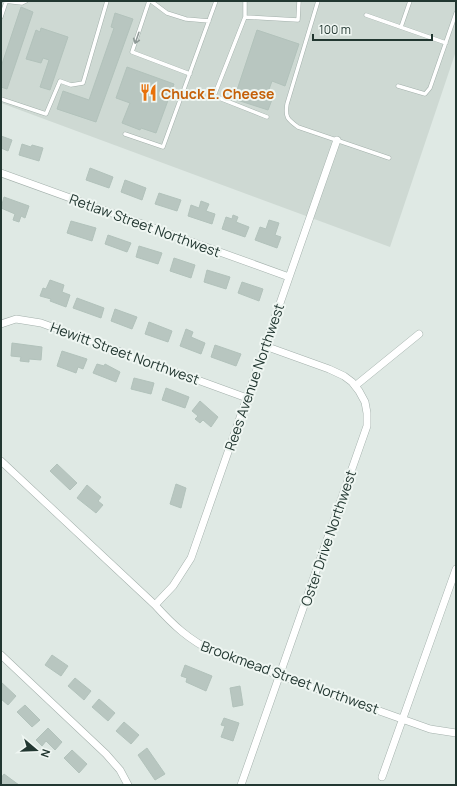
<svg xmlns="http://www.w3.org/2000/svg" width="457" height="786" font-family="Manrope,sans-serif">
<rect width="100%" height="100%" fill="#dfe9e4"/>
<!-- built -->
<path fill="#ced9d3" d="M1 1H456V51L390 247 1 103Z"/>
<!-- building -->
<path fill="#b8c6c0" stroke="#b2c2bb" d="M21 7 33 12 7 89 1 87V67Z
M115 13 133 19 96 122 57 109 63 91 89 100 114 28 111 27Z
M41 28 68 37 50 90 40 87 49 60 43 58 41 63 26 59 36 30 40 32Z
M257 30 299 44 285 86 272 81 267 95 273 97 268 110 234 99Z
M127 67 174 84 156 133 141 128 140 130 122 123 130 103 116 98Z
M1 136 12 140 8 151 1 148Z
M22 144 31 147 32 145 43 148 39 161 19 155Z
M90 168 113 177 109 188 86 180Z
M125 180 146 188 142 200 121 192Z
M159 193 181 200 177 211 155 204Z
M4 197 29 206 25 218 21 216 19 222 13 220 15 214 1 208Z
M201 201 209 204 206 211 215 214 212 224 188 216 191 205 199 208Z
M233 215 238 217 236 222 249 227 245 237 222 229 226 217 232 219Z
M269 220 279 223 275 235 281 237 277 248 255 240 260 227 266 229Z
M71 221 96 228 92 241 67 233Z
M108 235 131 243 127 252 105 244Z
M139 246 162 253 158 264 136 257Z
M174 258 195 265 191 278 170 271Z
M207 270 230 277 226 289 204 282Z
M50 280 64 285 62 292 70 295 66 307 50 301 51 299 40 296 43 288 46 289Z
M242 282 263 289 259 301 238 293Z
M77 298 104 308 101 318 73 308Z
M115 309 137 317 132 329 111 321Z
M149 322 172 331 168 342 145 334Z
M186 329 193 332 191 337 205 343 201 354 180 346Z
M12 343 42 347 41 360 29 359V362L20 361 21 357 11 356Z
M215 345 241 354 236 366 211 357Z
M62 351 87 359 83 369 78 367 76 373 57 366Z
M97 364 104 366 105 364 120 372 116 382 93 373Z
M134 378 154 383 151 394 131 389Z
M166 388 189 397 185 408 162 400Z
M200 401 218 417 211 427 203 420 200 423 195 419 198 416 192 411Z
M57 464 77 483 70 490 50 471Z
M176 484 186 488 181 508 170 504Z
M87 485 101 497 98 501 103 505 96 513 77 498Z
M52 655 68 666 61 676 45 665Z
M185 665 212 676 206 691 186 682 187 678 181 676Z
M75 678 91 691 84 700 68 686Z
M1 682 16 696 8 705 1 699Z
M240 686 243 705 233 707 230 688Z
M99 699 115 713 108 721 92 707Z
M25 705 40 720 32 727 17 712Z
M224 718 239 723 233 741 221 737 225 726 221 725Z
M124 722 139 735 131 744 116 731Z
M48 728 62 742 55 750 46 741 42 746 36 740Z
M147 748 165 774 155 780 138 755Z
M72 750 87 764 79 773 64 758Z
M4 774 19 785H1V778Z"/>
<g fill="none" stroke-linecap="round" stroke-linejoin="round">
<defs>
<path id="lane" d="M4 1 22 3 26 1
M149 1 132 52 190 74
M151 1 167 13 186 19 209 21
M245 1V17L298 20 299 1
M318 1 287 104C285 117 287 119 298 127L389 158
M366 15 446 43
M1 17 6 2
M245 17 214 96 267 117
M401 27 410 1
M398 86 425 94 430 88 456 13
M1 99 46 114 60 81 71 85 83 83 107 1
M125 134 163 147 216 1"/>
<path id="street" d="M1 173 289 277
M1 324 16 319 41 323 247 398
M355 386 419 334
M1 461 155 605C173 625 189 640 214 652L416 724 430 729 456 733
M155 605 173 586 191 558 337 140
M1 655 106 754 120 770 128 785
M382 777 456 569
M241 785 367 426V413L365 402 359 391 352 382 344 376 329 369 265 346"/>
</defs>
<!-- lane casing -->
<use href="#lane" stroke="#a3b0ab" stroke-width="4.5"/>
<!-- street casing -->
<use href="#street" stroke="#a3b0ab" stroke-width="8"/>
<!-- lane -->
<use href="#lane" stroke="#fff" stroke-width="3.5"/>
<!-- street -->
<use href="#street" stroke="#fff" stroke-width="7"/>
</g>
<!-- one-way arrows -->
<defs><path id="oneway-shaft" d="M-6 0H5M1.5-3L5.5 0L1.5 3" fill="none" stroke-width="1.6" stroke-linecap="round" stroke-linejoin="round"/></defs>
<use stroke="#909b98" href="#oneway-shaft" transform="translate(137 38) rotate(109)"/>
<!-- icons -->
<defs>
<symbol id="restaurant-bare" viewBox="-9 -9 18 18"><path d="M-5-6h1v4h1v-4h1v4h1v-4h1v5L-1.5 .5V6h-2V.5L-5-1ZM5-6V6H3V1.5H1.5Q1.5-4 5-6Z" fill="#e8710a" stroke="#eff6f2" stroke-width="2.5" paint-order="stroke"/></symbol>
</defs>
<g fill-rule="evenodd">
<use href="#restaurant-bare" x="136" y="80" width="25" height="25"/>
</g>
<g text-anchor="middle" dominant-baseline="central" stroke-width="4" stroke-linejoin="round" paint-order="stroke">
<!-- food labels -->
<g font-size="14" font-weight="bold" fill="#c56008" stroke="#eff6f2" text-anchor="start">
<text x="161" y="93">Chuck E. Cheese</text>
</g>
<!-- street labels -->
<g font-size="14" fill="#223731" stroke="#eff6f2">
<text transform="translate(145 225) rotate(20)">Retlaw Street Northwest</text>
<text transform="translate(125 353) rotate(20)">Hewitt Street Northwest</text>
<text transform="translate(254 377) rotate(-71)">Rees Avenue Northwest</text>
<text transform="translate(328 538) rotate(-71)">Oster Drive Northwest</text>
<text transform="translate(290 677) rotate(20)">Brookmead Street Northwest</text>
</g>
</g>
<!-- border -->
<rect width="457" height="786" fill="none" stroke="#223731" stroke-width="4"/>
<!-- north arrow -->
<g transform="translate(36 750) rotate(109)" stroke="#eff6f2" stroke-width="3" paint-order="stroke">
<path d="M0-3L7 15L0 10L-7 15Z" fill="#223731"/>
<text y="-6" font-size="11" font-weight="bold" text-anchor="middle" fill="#223731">N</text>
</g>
<!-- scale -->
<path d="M313 34v6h119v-6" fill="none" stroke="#223731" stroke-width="2"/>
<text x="319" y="34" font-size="12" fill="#223731" stroke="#eff6f2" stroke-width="3" paint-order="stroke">100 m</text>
</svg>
